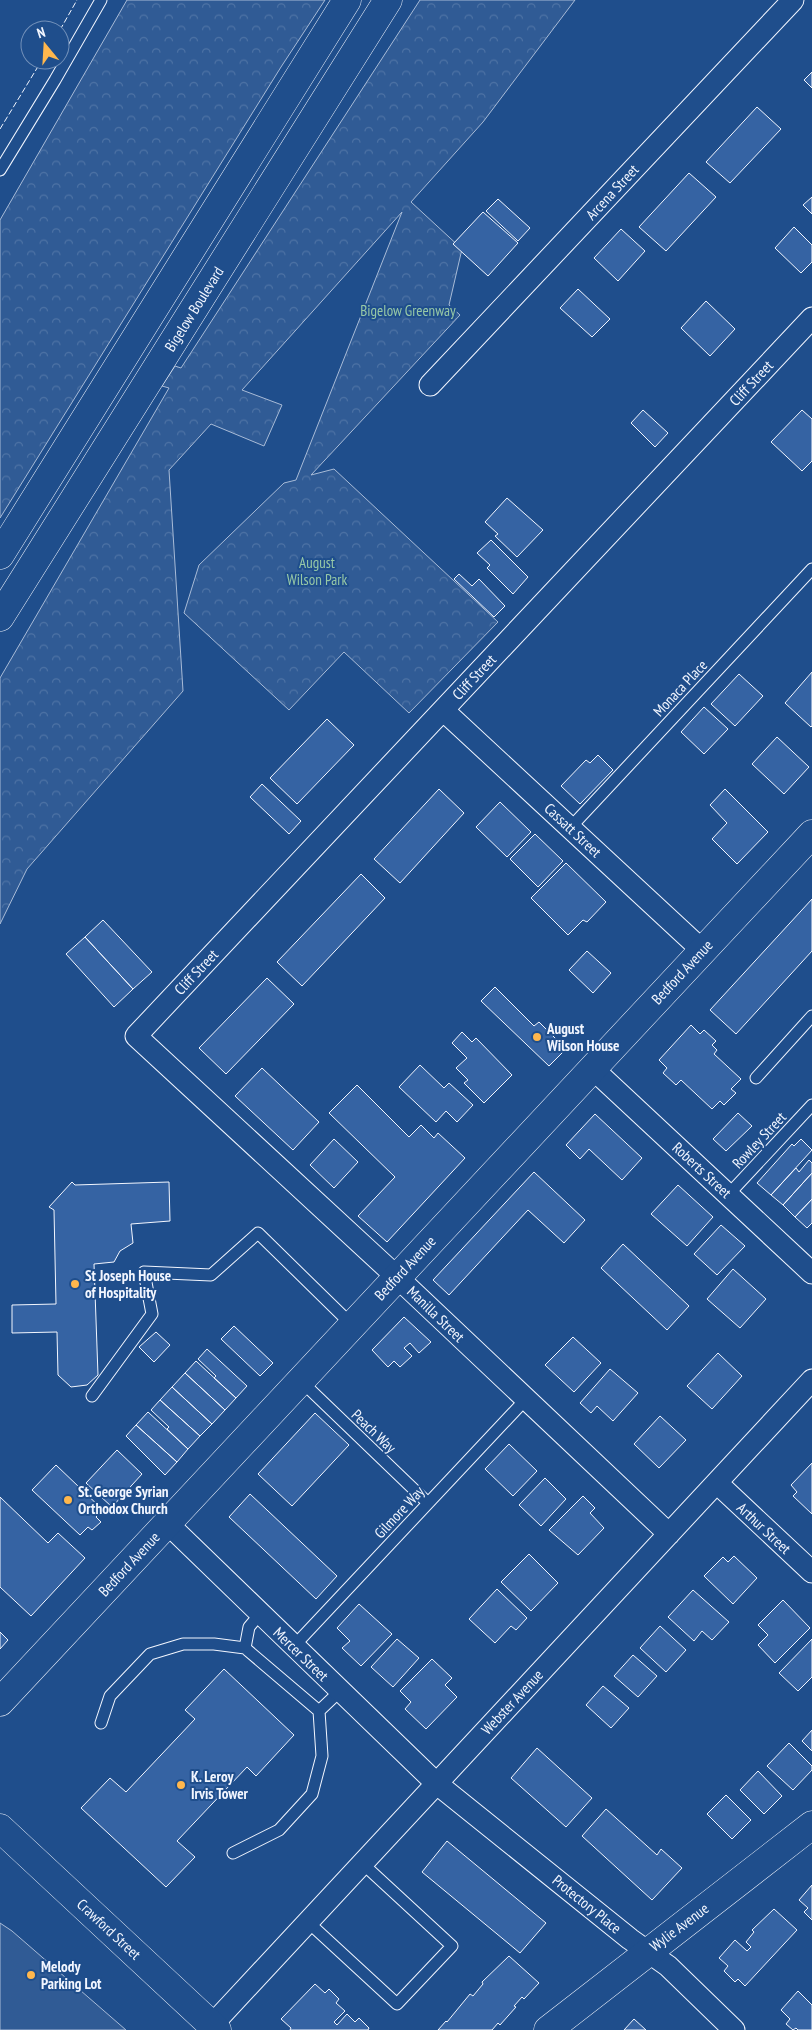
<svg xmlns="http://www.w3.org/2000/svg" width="812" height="2030" font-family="'PT Sans Narrow',sans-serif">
<defs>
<pattern id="forest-crowns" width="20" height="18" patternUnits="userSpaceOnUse" patternTransform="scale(1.25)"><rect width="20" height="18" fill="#305b95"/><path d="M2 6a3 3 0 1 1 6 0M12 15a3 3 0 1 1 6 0" fill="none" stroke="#4e73a5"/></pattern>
</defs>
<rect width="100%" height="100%" fill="#1f4e8c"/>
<!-- built -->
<path fill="#305b95" stroke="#a8bbd7" d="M0 1923 12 1931 126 2030H0Z"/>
<!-- forest -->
<path fill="url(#forest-crowns)" stroke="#a8bbd7" d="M127 0H325L281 67 0 518V220Z
M420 0H575L483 122 411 202 462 249 449 305 460 315 311 475 334 469 498 622 409 713 344 652 289 710 184 613 199 565 284 483 296 480 402 212 242 390 282 405 264 446 211 424 169 470 183 691 27 869 0 924V678L169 388 162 386 175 366 181 368Z"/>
<!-- building -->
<path fill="#3563a3" stroke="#f2f6ff" d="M812 72V88L804 80Z
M757 107 781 129 730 183 706 162Z
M689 173 716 197 666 251 639 227Z
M812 197V214L803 205Z
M498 199 530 228 518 241 486 211Z
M483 212 518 243 488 276 453 244Z
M794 227 812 245V262L801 273 775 248Z
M621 229 645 251 618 281 594 258Z
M578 289 610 319 592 337 560 308Z
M706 301 735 329 710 356 681 328Z
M643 410 668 433 655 447 631 423Z
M802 410 812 419V461L802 471 771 442Z
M507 498 543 530 517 557 495 536 498 534 485 522Z
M491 540 528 577 513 594 487 568 490 565 477 553Z
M459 574 472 586 479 579 505 606 494 617 454 579Z
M812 672V726L811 727 785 703Z
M739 674 763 696 735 726 711 704Z
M704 707 728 729 704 754 681 732Z
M327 719 354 745 297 804 270 778Z
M777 737 809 767 784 794 752 764Z
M598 755 613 770 580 804 561 786 586 760 590 763Z
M262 784 301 821 289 834 250 797Z
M439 789 464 813 400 883 374 859Z
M725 789 768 832 737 864 712 839 727 823 710 805Z
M500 802 531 832 507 857 476 827Z
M535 834 563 861 538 887 510 859Z
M566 863 606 902 587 922 583 920 568 935 531 898Z
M361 874 385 898 302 986 277 962Z
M812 899V951L736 1034 710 1010Z
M103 920 152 972 133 989 85 937Z
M85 937 133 989 114 1007 66 954Z
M587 951 611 973 593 993 569 970Z
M267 978 294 1004 226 1074 199 1048Z
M495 987 534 1026 539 1022 566 1049 549 1066 481 1001Z
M691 1025 700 1034 704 1030 716 1041 712 1045 717 1050 714 1054 741 1079 731 1089 736 1093 724 1105 720 1101 712 1109 681 1080 676 1085 663 1073 667 1068 659 1060Z
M462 1032 472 1042 476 1038 512 1075 484 1103 464 1083 468 1080 456 1068 467 1058 452 1043Z
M420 1065 444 1088 449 1083 473 1105 457 1122 446 1111 436 1122 399 1087Z
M262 1068 319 1122 293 1150 235 1096Z
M357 1085 409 1137 421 1125 434 1138 438 1133 465 1158 387 1242 358 1216 395 1177 329 1113Z
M738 1113 752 1126 726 1151 713 1139Z
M595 1114 642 1158 622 1180 589 1149 580 1159 566 1145Z
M334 1139 358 1162 334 1188 310 1165Z
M801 1139 812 1150 771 1195 757 1183 792 1144 794 1146Z
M809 1160 812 1163V1173L783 1205 771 1195 796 1168 799 1172Z
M534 1172 585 1220 564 1243 528 1210 449 1295 433 1280Z
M812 1173V1199L795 1217 783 1205Z
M72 1182 75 1185 169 1182 170 1221 131 1224 133 1243 120 1251 114 1262 94 1264 98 1375 87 1385 71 1387 58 1375 57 1332 12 1333V1305L56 1304 54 1210 49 1207Z
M678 1185 713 1217 687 1246 651 1214Z
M812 1199V1223L807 1228 795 1217Z
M721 1225 745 1246 717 1275 694 1254Z
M623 1244 689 1306 667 1330 601 1268Z
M733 1269 766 1299 740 1328 707 1299Z
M404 1317 431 1342 419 1353 410 1343 404 1348 412 1356 400 1367 394 1361 388 1367 372 1350Z
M234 1326 273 1363 260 1376 221 1339Z
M156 1332 170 1345 154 1362 139 1347Z
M573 1337 601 1363 574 1392 545 1365Z
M207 1349 247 1386 236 1398 214 1378 216 1376 198 1359Z
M718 1353 742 1376 712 1409 687 1386Z
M196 1361 236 1398 225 1410 185 1373Z
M610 1369 638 1393 613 1421 597 1406 591 1413 580 1403Z
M185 1373 225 1410 212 1424 172 1387Z
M172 1387 212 1424 200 1436 160 1400Z
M160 1400 200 1436 188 1449 167 1429 169 1427 151 1410Z
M148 1412 188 1449 177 1462 136 1425Z
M315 1413 349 1445 292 1506 258 1474Z
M660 1416 686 1440 659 1468 634 1444Z
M136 1425 177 1462 165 1475 126 1436Z
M509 1444 537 1471 513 1496 485 1469Z
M117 1450 142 1474 112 1507 86 1483Z
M812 1463V1514L793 1496 797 1492 791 1485Z
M56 1465 103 1510 96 1517 101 1522 92 1530 88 1527 80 1535 32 1490Z
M545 1478 566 1499 541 1526 519 1505Z
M250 1494 337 1576 316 1599 229 1517Z
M583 1496 595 1508 590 1513 604 1528 578 1555 549 1530Z
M0 1497 48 1543 58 1533 85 1558 31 1616 0 1587Z
M529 1554 558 1583 531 1611 501 1582Z
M734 1556 757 1578 733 1604 704 1576 723 1557 728 1562Z
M497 1589 527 1618 516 1630 511 1626 495 1643 469 1619Z
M693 1590 729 1622 712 1640 702 1631 694 1641 668 1617Z
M783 1600 810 1628 775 1663 758 1645 768 1635 758 1625Z
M359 1604 392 1634 361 1666 342 1648 350 1641 337 1628Z
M660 1626 686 1650 666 1672 640 1648Z
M0 1632 8 1640 0 1649Z
M397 1639 419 1658 393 1687 371 1667Z
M812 1639V1677L798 1691 779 1673Z
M633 1655 657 1676 638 1697 614 1676Z
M432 1659 452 1678 445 1685 457 1697 426 1729 405 1709 411 1702 400 1691Z
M224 1669 294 1735 256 1776 247 1767 177 1841 195 1857 166 1887 81 1808 110 1778 126 1792 195 1719 185 1710Z
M603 1686 629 1708 611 1728 586 1705Z
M812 1730V1751L802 1741Z
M789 1743 812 1766V1770L793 1790 767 1766Z
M537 1748 592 1798 566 1827 511 1778Z
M758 1771 782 1796 764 1814 740 1790Z
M726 1795 751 1820 732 1839 707 1814Z
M606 1809 657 1855 661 1849 682 1868 652 1900 582 1836Z
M447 1841 546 1923 520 1953 422 1872Z
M812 1885V1920L804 1912 808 1908 799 1900Z
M774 1909 797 1930 745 1986 738 1979 735 1982 724 1971 728 1966 719 1958 735 1940 747 1951 751 1947 746 1942 754 1932 752 1930Z
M509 1956 539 1983 524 1999 522 1997 514 2006 516 2007 500 2025 498 2023 492 2030H438L446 2021 447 2022 470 1994 473 1996 483 1984 482 1982Z
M315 1984 325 1993 329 1989 339 1999 336 2003 345 2011 334 2022 337 2025 347 2014 355 2022 359 2018 369 2028 368 2030H290L291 2028 281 2019Z
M798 1991 812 2005V2030H798L796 2028 793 2030 786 2024 790 2019 781 2010Z
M634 2019 646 2030H624Z"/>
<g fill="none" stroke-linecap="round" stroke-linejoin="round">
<defs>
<path id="service" d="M0 170 55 80 101 0
M570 828 812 569
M756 1078 812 1016
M728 1195 812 1105
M300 1380 428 1503
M92 1396 152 1314 144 1272 211 1275 258 1233 352 1325
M260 1614 249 1627 245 1648 319 1711 340 1691
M294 1646 526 1399
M101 1723 110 1696 150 1654 183 1644H214L245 1648
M233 1853 279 1830 312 1794 322 1756 319 1711
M308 1922 397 2004 452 1946 362 1863"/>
<path id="minor" d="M430 385 793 0
M443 710 703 951
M592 1068 812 1273
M717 1483 812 1572
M167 1523 436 1783 630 1939 668 1966 734 2030
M669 1534 397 1277 136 1036 812 318
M212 2025 812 1380"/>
<path id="tertiary" d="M0 1702 812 834
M0 1828 217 2030
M548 2030 812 1825"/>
<path id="primary" d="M0 555 347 0
M0 617 388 0"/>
</defs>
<!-- service casing -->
<use href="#service" stroke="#f2f6ff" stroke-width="13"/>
<!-- minor casing -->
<use href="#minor" stroke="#f2f6ff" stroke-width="23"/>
<!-- tertiary casing -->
<use href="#tertiary" stroke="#f2f6ff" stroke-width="29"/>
<!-- primary casing -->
<use href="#primary" stroke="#f2f6ff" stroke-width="29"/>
<!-- service -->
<use href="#service" stroke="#1f4e8c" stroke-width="11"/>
<!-- minor -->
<use href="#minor" stroke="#1f4e8c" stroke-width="21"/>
<!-- tertiary -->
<use href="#tertiary" stroke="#1f4e8c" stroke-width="28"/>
<!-- primary -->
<use href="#primary" stroke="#1f4e8c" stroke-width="28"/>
<!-- fence -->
<path stroke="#f2f6ff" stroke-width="1" stroke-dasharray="6 2.5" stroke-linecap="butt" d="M60 30 77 0
M0 129 42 60"/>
</g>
<!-- markers -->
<g fill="#ffb74d" stroke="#1f4e8c" stroke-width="2">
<circle cx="537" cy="1037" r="5"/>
<circle cx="75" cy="1284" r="5"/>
<circle cx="68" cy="1500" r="5"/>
<circle cx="181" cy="1785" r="5"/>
<circle cx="31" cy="1975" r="5"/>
</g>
<g text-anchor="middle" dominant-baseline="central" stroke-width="4" stroke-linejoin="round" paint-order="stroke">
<!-- street labels -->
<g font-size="15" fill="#f2f6ff" stroke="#1f4e8c">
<text transform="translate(612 192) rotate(-47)">Arcena Street</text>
<text transform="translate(194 309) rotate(-58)">Bigelow Boulevard</text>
<text transform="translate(751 383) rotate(-47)">Cliff Street</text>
<text transform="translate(474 677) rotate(-47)">Cliff Street</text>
<text transform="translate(680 688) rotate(-47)">Monaca Place</text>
<text transform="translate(573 830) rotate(43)">Cassatt Street</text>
<text transform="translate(196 972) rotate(-47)">Cliff Street</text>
<text transform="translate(682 972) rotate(-47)">Bedford Avenue</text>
<text transform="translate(759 1140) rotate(-47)">Rowley Street</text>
<text transform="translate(702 1170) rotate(43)">Roberts Street</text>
<text transform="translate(405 1268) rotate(-47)">Bedford Avenue</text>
<text transform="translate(436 1314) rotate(44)">Manilla Street</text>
<text transform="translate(374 1431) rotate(44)">Peach Way</text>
<text transform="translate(399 1512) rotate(-47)">Gilmore Way</text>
<text transform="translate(764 1528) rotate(43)">Arthur Street</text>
<text transform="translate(129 1564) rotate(-47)">Bedford Avenue</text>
<text transform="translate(301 1654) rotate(44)">Mercer Street</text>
<text transform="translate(512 1702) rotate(-47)">Webster Avenue</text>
<text transform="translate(587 1904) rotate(39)">Protectory Place</text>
<text transform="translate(679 1927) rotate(-37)">Wylie Avenue</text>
<text transform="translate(109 1929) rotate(43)">Crawford Street</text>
</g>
<!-- park labels -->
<g font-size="15" fill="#97c8a6" stroke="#1f4e8c">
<text x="408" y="310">Bigelow Greenway</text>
<text x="317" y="562">August<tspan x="317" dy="17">Wilson Park</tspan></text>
</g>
<!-- poi labels -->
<g font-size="15" font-weight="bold" fill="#f2f6ff" stroke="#1f4e8c" text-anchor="start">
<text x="547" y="1028">August<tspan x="547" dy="17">Wilson House</tspan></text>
<text x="85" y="1275">St Joseph House<tspan x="85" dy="17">of Hospitality</tspan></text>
<text x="78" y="1491">St. George Syrian<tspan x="78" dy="17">Orthodox Church</tspan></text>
<text x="191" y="1776">K. Leroy<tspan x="191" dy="17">Irvis Tower</tspan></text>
<text x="41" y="1966">Melody<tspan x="41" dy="17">Parking Lot</tspan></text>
</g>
</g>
<!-- north arrow -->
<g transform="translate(45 45) rotate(342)"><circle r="24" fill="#1f4e8c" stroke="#7391ba"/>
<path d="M0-4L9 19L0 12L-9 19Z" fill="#ffb74d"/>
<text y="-8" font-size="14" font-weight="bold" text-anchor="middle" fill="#f2f6ff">N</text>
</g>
</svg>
